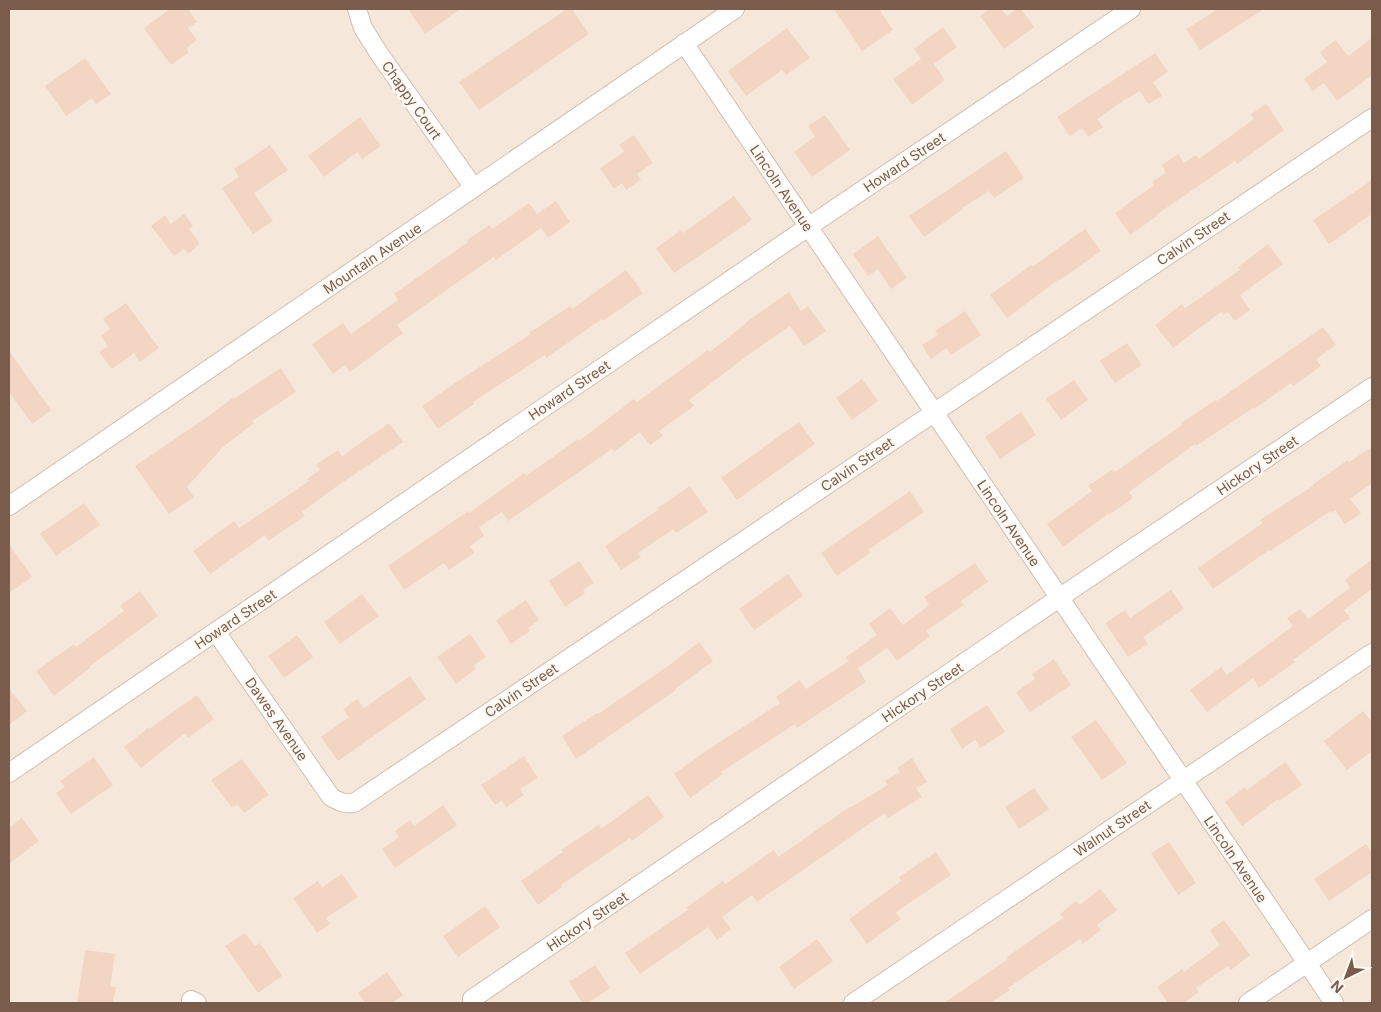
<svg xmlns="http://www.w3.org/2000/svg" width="1381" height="1012" font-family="Inter,sans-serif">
<rect width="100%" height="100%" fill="#fdf6ec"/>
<!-- residential -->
<path fill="#f5e8da" d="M9 9H1372V1003H9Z"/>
<!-- building -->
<path fill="#f3d5c3" d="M170 9H188L197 22 188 28 197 40 187 48 188 53 171 65 144 28Z
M408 9H460L425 34Z
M567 9H572L589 34 479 110 459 82Z
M834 9H879L893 30 862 51Z
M989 9H1001L1007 16 1016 9H1021L1034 27 1004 49 980 16Z
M1218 9H1264L1200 50 1186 29Z
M943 27 957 47 934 64 945 80 912 105 893 79 921 59 914 49Z
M787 28 810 58 786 75 782 70 746 96 728 71Z
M1372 38V75L1337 101 1324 83 1313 91 1304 79 1327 62 1320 52 1336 40 1348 56Z
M1155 53 1168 72 1153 82 1162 96 1148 104 1140 91 1127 99V98L1097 119 1103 127 1088 137 1082 128 1070 136 1057 117Z
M85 58 111 94 96 104 92 98 66 116 45 86Z
M1266 104 1284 130 1237 164 1235 161 1156 215 1157 216 1130 235 1115 213 1154 185 1152 182 1166 173 1162 165 1178 154 1184 163 1196 155 1199 159 1254 119 1251 114Z
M825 115 850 150 812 177 794 152 815 137 808 126Z
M360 117 381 146 362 159 357 152 324 177 308 156Z
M634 135 653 163 637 174 641 180 626 190 622 183 614 189 600 168 624 152 619 145Z
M270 145 288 170 254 193 273 221 253 234 222 188 239 177 234 169Z
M1006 151 1024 178 994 198 989 191 962 208 963 209 924 237 909 216Z
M1372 180V214L1329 244 1313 220Z
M734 196 752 220 674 273 656 248 681 230 683 233Z
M556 201 570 222 548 238 541 228 496 260 494 257 475 270 397 325 403 333 350 372 345 365 333 374 312 344 343 323 351 334 398 300 394 294 468 242 467 240 489 225 492 229 529 203 537 214Z
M184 214 193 226 189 229 200 244 188 254 184 249 174 256 151 226 165 215 171 224Z
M1085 229 1101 251 1060 280 1059 279 1007 318 990 295 1031 265 1032 267Z
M878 236 907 278 891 289 878 269 868 276 853 254Z
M1268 244 1283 264 1240 295 1250 310 1235 321 1228 312 1224 315 1221 312 1173 348 1155 325 1182 304 1185 308 1240 270 1238 267Z
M626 270 643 293 603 321 602 319 546 358 545 355 473 402 474 404 438 429 422 406 458 381 531 334 529 333 570 306 572 309Z
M789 292 801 311 808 306 826 331 804 346 790 326 748 355 689 400 694 406 659 431 663 436 650 445 640 432 614 452 612 449 508 521 502 512 479 527 484 536 470 546 474 553 449 570 444 563 404 590 388 566 468 511 469 513 524 473 526 476 578 439 579 441 634 399 637 402 708 350 710 352 745 324V323Z
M126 303 159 348 140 362 134 353 112 369 99 352 108 346 101 336 110 329 103 319Z
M965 311 981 335 951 355 946 348 931 359 922 345 938 335 935 331Z
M1323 327 1336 345 1316 359 1321 366 1293 386 1291 383 1254 409 1253 408 1196 446 1195 444 1129 492 1133 498 1109 515 1108 514 1063 547 1047 524 1092 491 1088 486 1113 469 1115 472 1182 425 1181 423 1216 400 1217 401Z
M1127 343 1142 365 1115 383 1100 361Z
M9 351 51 410 32 424 9 392Z
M281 368 296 392 252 421 254 423 223 447 187 487 194 497 169 514 135 466 203 420 234 397 235 398Z
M862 379 878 401 852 420 836 398Z
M1074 380 1088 400 1061 420 1046 399Z
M1021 412 1036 435 1000 459 985 437Z
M799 422 815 444 737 500 721 478Z
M389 423 403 442 340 484 302 512 305 516 268 541 265 535 210 574 193 551 234 521 239 528 309 481 307 479 320 470 316 465 338 450 342 456Z
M1372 447V483L1350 499 1361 513 1345 524 1335 510 1332 513 1331 511 1270 551 1269 550 1213 589 1198 568 1263 523 1260 520 1313 486 1312 485 1348 460 1349 462Z
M690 486 708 512 676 533 673 529 638 553 641 557 621 570 605 546 659 509 658 508Z
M910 491 924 512 868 550 870 553 837 576 821 553Z
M84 503 100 525 56 556 40 534Z
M9 544 32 577 9 593Z
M1372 559V589L1344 610 1350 618 1293 660 1295 662 1259 688 1253 678 1207 712 1190 690 1221 667 1227 675 1293 626 1287 618 1300 609 1308 619 1350 588 1345 580Z
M579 561 594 583 583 590 585 593 565 607 549 581Z
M975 563 988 582 961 601 964 605 926 631 930 636 897 661 887 648 858 668 866 682 797 728 795 724 721 772 723 774 690 798 674 774 706 751 780 703 776 697 800 680 806 689 849 661 846 657 877 635 869 624 890 608 903 625 929 605 924 597Z
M788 574 803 596 754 630 739 609Z
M1171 590 1184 609 1143 637 1148 644 1128 657 1105 623 1125 610 1130 618Z
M140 591 158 616 90 666 91 667 54 696 36 671 74 644 76 647 124 611 120 606Z
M362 594 379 616 340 644 324 622Z
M526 600 539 620 528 628 530 631 511 644 496 620Z
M470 634 486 657 474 665 476 669 456 684 437 657Z
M297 635 313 657 284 678 268 656Z
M699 642 713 661 675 689 676 690 576 759 562 736 597 713 598 714 668 666Z
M1054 659 1071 685 1030 712 1016 692 1035 679 1032 674Z
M410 676 426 699 338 761 321 737 349 717 343 709 357 699 364 708Z
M9 689 27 711 9 725Z
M197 695 214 719 188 738 185 733 141 768 124 747 148 728 149 729Z
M987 705 1005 732 980 748 975 740 962 749 950 729Z
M1363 711 1372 722V751L1347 770 1324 741Z
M1096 720 1127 763 1102 780 1071 737Z
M524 756 538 778 520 789 524 795 506 807 502 801 495 805 481 785Z
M94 757 113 785 71 814 56 793 65 787 60 781Z
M912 758 927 782 916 788 922 797 888 818 885 813 757 902 752 895 722 917 731 929 717 940 708 927 640 974 625 953 688 910 686 908 723 881 725 884 774 850 778 857 851 806V807L888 785 885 781 900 772 897 768Z
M242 759 269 795 244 813 238 805 231 807 211 780Z
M1285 762 1302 785 1279 801 1278 799 1242 826 1225 802 1245 787 1247 790Z
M1034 788 1049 809 1019 829 1005 807Z
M648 795 664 817 632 841 630 838 561 885 562 887 538 905 521 881 563 852 561 850 599 825 601 829Z
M443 805 457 825 395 868 382 849 399 837 395 831 410 820 414 826Z
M22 818 39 841 9 864V828Z
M1169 842 1196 883 1178 895 1151 853Z
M1366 844 1372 852V872L1329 901 1314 879Z
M936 852 951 875 896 912 901 919 867 944 849 919 901 881 899 877Z
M342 874 358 897 326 918 330 924 317 933 293 898 318 881 322 887Z
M1100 889 1117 910 1097 925 1101 930 1083 944 1080 939 1008 988 1010 990 990 1003H944L1008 959 1007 957 1063 918 1060 914 1076 901 1080 905Z
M485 906 500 927 458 957 443 936Z
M1224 920 1250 955 1231 970 1228 966 1196 988 1199 992 1184 1003H1168L1157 987 1182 969 1184 972 1220 945 1210 931Z
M245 933 255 946 260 943 282 976 258 993 225 946Z
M817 939 833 961 794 989 779 967Z
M85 950 115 954 110 986 116 987 113 1003H77Z
M595 965 610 988 588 1003H582L569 982Z
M387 972 403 995 392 1003H365L358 993Z"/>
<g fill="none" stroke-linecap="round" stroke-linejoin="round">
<defs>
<path id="minor" d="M357 9 363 28 380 55 474 188
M684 43 1334 1003
M9 506 735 9
M216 632 331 797C340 802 344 804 354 803L1372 118
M9 773 808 227 1131 9
M472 999 1059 598 1372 387
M191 1000 197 1003
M853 1003 1372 653
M1248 1003 1372 919"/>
</defs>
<!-- minor casing -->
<use href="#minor" stroke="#d1beb0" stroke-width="20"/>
<!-- minor -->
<use href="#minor" stroke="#fff" stroke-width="18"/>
</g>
<g text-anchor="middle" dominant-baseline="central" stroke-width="5" stroke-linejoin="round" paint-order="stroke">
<!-- street labels -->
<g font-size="14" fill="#7a5c4d" stroke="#fffaf3">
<text transform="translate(412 100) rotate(55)">Chappy Court</text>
<text transform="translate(904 162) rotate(-34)">Howard Street</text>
<text transform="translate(782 188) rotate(56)">Lincoln Avenue</text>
<text transform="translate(1193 238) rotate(-34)">Calvin Street</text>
<text transform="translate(372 258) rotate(-34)">Mountain Avenue</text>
<text transform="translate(569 390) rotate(-34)">Howard Street</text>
<text transform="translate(857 464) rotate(-34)">Calvin Street</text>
<text transform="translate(1257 465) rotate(-34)">Hickory Street</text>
<text transform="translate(1009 523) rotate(56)">Lincoln Avenue</text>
<text transform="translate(235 619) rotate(-34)">Howard Street</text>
<text transform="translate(521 690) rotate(-34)">Calvin Street</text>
<text transform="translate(922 692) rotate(-34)">Hickory Street</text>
<text transform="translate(277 719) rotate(55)">Dawes Avenue</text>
<text transform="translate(1112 828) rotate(-34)">Walnut Street</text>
<text transform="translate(1236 859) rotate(56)">Lincoln Avenue</text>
<text transform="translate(587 921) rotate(-34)">Hickory Street</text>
</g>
</g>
<!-- border -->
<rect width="1381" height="1012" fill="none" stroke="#7a5c4d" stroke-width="20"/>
<!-- north arrow -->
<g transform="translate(1346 977) rotate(222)" stroke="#fffaf3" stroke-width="4" paint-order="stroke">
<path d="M0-4L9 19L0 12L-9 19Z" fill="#7a5c4d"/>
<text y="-8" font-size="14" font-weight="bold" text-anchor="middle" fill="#7a5c4d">N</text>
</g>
</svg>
